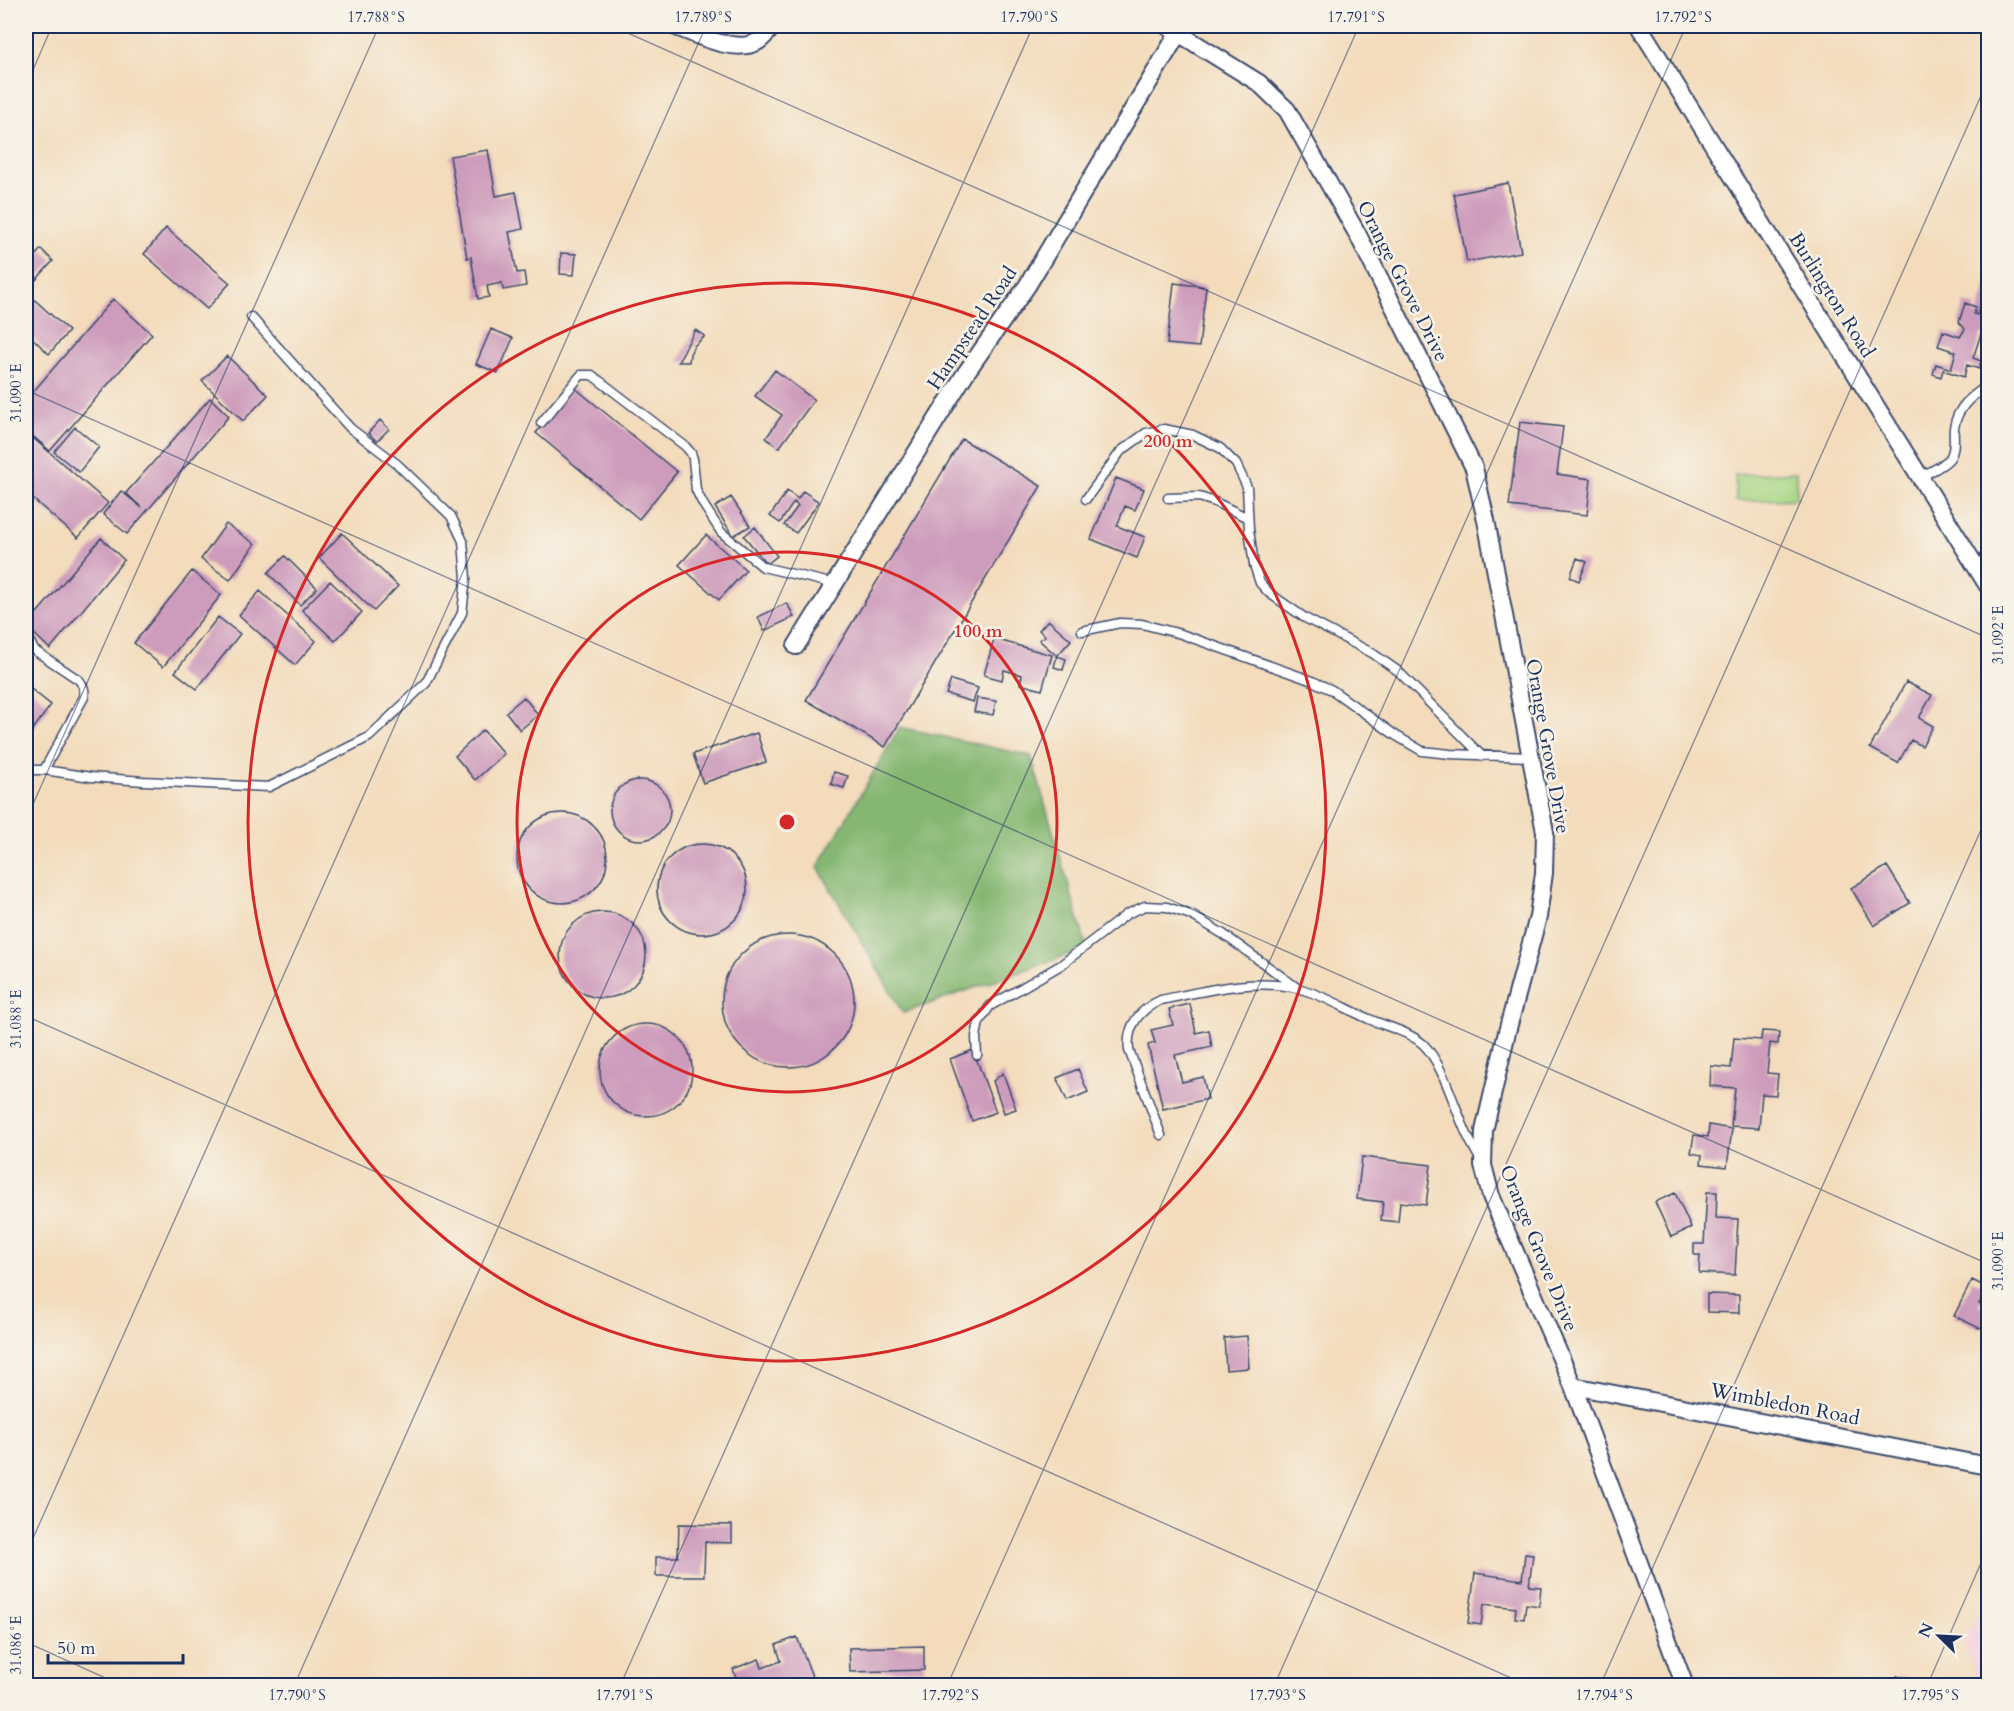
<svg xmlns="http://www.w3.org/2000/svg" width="2014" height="1711" font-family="Cardo,serif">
<rect width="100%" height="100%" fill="#f7f3e8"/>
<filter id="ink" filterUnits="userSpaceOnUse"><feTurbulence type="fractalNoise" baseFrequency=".0167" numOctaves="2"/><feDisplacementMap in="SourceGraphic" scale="12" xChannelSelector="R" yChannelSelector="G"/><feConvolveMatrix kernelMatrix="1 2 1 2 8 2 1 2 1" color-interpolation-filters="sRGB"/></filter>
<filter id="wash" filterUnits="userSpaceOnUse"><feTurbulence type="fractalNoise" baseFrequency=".008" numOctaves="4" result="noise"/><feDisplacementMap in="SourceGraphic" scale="24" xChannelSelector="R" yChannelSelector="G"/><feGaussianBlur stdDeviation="1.35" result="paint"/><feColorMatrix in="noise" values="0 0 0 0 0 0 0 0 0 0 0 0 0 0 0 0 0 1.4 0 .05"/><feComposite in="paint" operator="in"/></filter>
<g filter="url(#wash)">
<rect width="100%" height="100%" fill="#f3dbbb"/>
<!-- built -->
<path fill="#f5cfdb" d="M1988 1599V1685H1979L1962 1638Z"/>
<!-- green -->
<path fill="#a7d684" stroke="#618271" stroke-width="1.5" d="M1796 472 1797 499 1736 501 1735 475Z"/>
<!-- forest -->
<path fill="#85b772" stroke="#507368" stroke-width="1.5" d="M900 727 1031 756 1087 948 903 1013 818 867Z"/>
<g id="blocks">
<!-- building -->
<path fill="#cd9bbb" d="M488 150 496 196 516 192 523 229 509 232 517 273 524 272 526 286 503 290 502 283 487 286 489 297 478 299 471 257 467 258 450 156Z
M1508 183 1521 252 1467 262 1454 194Z
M166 228 230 283 207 309 144 254Z
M41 249 53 261 26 291V266Z
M561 253 576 254 574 275 560 274Z
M1988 280V337L1981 334 1973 358 1981 361 1979 369 1967 365 1964 377 1943 370 1941 377 1933 374 1936 364 1951 369 1956 352 1938 346 1943 331 1960 337 1965 329 1959 322 1965 303 1976 307 1974 314 1977 315Z
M1174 283 1206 287 1199 347 1167 344Z
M26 292 69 331 49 354 26 332Z
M113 299 152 334 50 451 26 430V400Z
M491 329 513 338 498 373 476 364Z
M695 330 705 336 694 346 690 354 689 362H678Z
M227 356 268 395 243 421 202 381Z
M775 370 814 400 779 448 766 438 782 415 755 396Z
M574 387 677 472 639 519 536 433Z
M210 398 229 416 127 534 103 514 121 491 142 508 126 493Z
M380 420 389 429 377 441 368 433Z
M1520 422 1563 427 1557 474 1591 479 1587 515 1509 506Z
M75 427 99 447 79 472 54 452Z
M26 432 108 503 78 538 26 493Z
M962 439 1041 486 885 747 806 700Z
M1116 478 1144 489 1135 510 1125 506 1117 526 1145 537 1137 558 1091 539Z
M787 491 798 499 803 491 819 502 796 533 784 525 798 506 794 502 780 523 770 516Z
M731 497 750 526 733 536 715 507Z
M226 524 255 544 230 580 201 559Z
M755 527 777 556 767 564 744 536Z
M342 533 398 586 374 611 319 558Z
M706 535 746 570 719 600 679 565Z
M101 538 124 560 50 649 26 626Z
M285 556 317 588 300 605 268 573Z
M1577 558 1587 562 1579 581 1570 577Z
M192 571 221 595 163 667 134 643Z
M330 581 362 612 335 641 302 610Z
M260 591 316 641 295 665 239 615Z
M787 603 794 617 764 631 758 617Z
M218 617 240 634 197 689 175 672Z
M1048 620 1071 640 1057 656 1066 659 1063 670 1054 667 1057 656 1039 640 1045 636 1039 630Z
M994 639 1052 655 1042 690 1020 684 1022 675 1004 670 1002 680 984 675Z
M951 680 978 688 973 702 946 694Z
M1906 682 1932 695 1919 718 1933 726 1922 746 1911 740 1898 763 1870 748Z
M26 685 51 705 26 739Z
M524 697 538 715 520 730 506 712Z
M977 698 996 701 993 715 974 712Z
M483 730 504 754 475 780 455 756Z
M757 733 766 762 703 783 693 754Z
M834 772 848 776 844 788 831 784Z
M610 810a30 30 0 1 1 60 0a30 30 0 1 1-60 0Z
M517 858a45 45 0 1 1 90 0a45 45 0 1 1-90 0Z
M657 889a45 45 0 1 1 90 0a45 45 0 1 1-90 0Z
M1887 866 1910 903 1874 926 1851 888Z
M560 955a43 43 0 1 1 86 0a43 43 0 1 1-86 0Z
M722 1001a66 66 0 1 1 132 0a66 66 0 1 1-132 0Z
M1190 1004 1196 1033 1209 1030 1212 1047 1175 1055 1182 1082 1203 1077 1208 1099 1163 1109 1148 1045 1155 1043 1151 1030 1173 1025 1169 1009Z
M600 1070a46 46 0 1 1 92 0a46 46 0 1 1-92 0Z
M1762 1031 1779 1032 1778 1044 1770 1043 1767 1073 1778 1074 1776 1095 1762 1094 1759 1128 1731 1126 1735 1088 1710 1086 1711 1066 1731 1068 1734 1038 1761 1040Z
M973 1050 996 1112 972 1121 950 1059Z
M1078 1069 1088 1092 1067 1101 1057 1078Z
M1003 1073 1016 1109 1004 1113 993 1081Z
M1709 1125 1732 1129 1727 1167 1701 1164 1702 1155 1691 1153 1694 1135 1708 1137Z
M1362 1157 1431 1165 1426 1205 1400 1202 1398 1222 1381 1220 1383 1202 1357 1199Z
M1707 1192H1717L1716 1218 1738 1219 1735 1275 1699 1273 1700 1255H1694V1244H1704Z
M1675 1193 1691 1228 1671 1237 1655 1202Z
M1972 1280 1988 1288 1979 1304 1984 1307 1988 1306V1325L1979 1328 1954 1316Z
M1707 1294 1739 1295V1313L1707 1312Z
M1247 1336 1249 1368 1226 1370 1224 1338Z
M679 1524 732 1525V1543L705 1542 704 1576H656V1557H678Z
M1525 1554 1533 1555 1529 1586 1541 1587 1539 1606 1526 1604 1524 1619 1515 1618 1516 1608 1484 1604 1481 1625 1468 1623 1475 1573 1522 1580Z
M797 1637 815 1684 739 1686 733 1669 759 1659 762 1668 781 1661 776 1645Z
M924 1646V1670L850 1672 849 1648Z
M1897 1676 1928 1685V1686H1895Z"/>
</g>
</g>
<g filter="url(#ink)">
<use href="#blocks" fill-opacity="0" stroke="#3b496c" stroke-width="1.5"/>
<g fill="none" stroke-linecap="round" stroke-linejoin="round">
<defs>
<path id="service" d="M541 423 581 375H592L685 446 691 453 693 459 696 490 703 504 721 532 763 567 835 584
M1921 477C1929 472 1946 465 1951 456 1956 446 1953 438 1954 428 1957 407 1972 396 1988 385
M1168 498 1199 497 1215 502 1248 518
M1086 499 1121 451 1146 433 1164 429 1193 435 1220 448 1236 464 1247 487 1249 529 1254 565 1260 583 1269 593 1305 618 1372 653 1398 671 1482 756
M1082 631 1120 623 1142 624 1181 634 1310 680 1332 690 1395 735 1422 751 1450 754 1530 757
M26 634 34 650 79 680C84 686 85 690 84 697L44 770
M26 770H44L91 777 143 781 269 787 369 737 426 683 462 613 466 578 463 541 451 516 397 464 350 428 251 317
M977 1055 976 1037 979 1022 990 1006 1061 965 1127 914 1145 906 1167 907 1191 915 1223 934 1296 987
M1161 1135 1129 1050C1126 1026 1140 1009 1161 1000 1205 991 1253 978 1297 988 1322 994 1346 1009 1369 1019 1387 1027 1408 1031 1423 1044 1442 1062 1454 1106 1465 1130 1469 1140 1475 1150 1480 1159"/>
<path id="minor" d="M674 26C695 34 734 54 757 42 763 39 769 30 774 26
M1167 26 1259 83 1287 110 1358 235 1474 468 1486 520 1545 832 1544 873 1538 917 1507 1032 1484 1131 1483 1165 1491 1196 1573 1386 1685 1686
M1639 26 1988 586
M796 646 965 374 1027 286 1179 32
M1573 1386 1988 1466"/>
</defs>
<!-- service casing -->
<use href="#service" stroke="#3b496c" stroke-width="11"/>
<!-- minor casing -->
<use href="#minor" stroke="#3b496c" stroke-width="20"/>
<!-- service -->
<use href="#service" stroke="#fff" stroke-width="8"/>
<!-- minor -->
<use href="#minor" stroke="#fff" stroke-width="16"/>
</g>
</g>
<!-- ticks -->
<path fill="none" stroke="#1b2f5e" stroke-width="1.5" stroke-opacity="0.45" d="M612 26 1988 638M26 86 52 26M26 390 1988 1264M26 820 379 26M26 1016 1529 1686M26 1554 706 26M26 1642 123 1686M294 1686 1033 26M620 1686 1359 26M947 1686 1686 26M1274 1686 1988 80M1600 1686 1988 814M1927 1686 1988 1547"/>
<!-- distance rings -->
<g fill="none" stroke="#d62828" stroke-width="3">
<circle cx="787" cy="822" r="270"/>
<circle cx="787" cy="822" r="539"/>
</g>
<g text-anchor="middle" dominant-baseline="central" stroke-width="5" stroke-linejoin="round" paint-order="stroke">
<!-- street labels -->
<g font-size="20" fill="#1b2f5e" stroke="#f7f3e8">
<text transform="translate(1403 281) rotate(63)">Orange Grove Drive</text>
<text transform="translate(1832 295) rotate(58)">Burlington Road</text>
<text transform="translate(972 328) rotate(-56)">Hampstead Road</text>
<text transform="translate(1548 746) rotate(80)">Orange Grove Drive</text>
<text transform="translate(1539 1248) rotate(68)">Orange Grove Drive</text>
<text transform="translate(1785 1404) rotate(11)">Wimbledon Road</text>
</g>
</g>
<circle cx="787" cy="822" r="9" fill="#d62828" stroke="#f7f3e8" stroke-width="3"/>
<g font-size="18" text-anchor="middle" font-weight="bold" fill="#d62828" stroke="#f7f3e8" stroke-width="5" stroke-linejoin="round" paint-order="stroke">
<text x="1168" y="447">200 m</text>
<text x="978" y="637">100 m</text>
</g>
<!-- margin -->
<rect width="2014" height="1711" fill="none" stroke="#f7f3e8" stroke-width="66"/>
<!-- north arrow -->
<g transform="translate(1939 1636) rotate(294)" stroke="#f7f3e8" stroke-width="4.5" paint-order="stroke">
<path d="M0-4.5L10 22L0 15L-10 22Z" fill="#1b2f5e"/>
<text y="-9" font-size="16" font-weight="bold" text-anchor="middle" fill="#1b2f5e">N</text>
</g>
<!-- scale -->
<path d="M48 1654v9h135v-9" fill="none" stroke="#1b2f5e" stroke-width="3"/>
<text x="57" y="1654" font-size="18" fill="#1b2f5e" stroke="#f7f3e8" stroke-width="4.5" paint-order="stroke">50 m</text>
<rect x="33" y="33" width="1948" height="1645" fill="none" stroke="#1b2f5e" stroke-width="2"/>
<g font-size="15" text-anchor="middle" fill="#1b2f5e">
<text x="376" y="22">17.788°S</text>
<text x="703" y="22">17.789°S</text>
<text x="1029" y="22">17.790°S</text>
<text x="1356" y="22">17.791°S</text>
<text x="1683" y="22">17.792°S</text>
<text transform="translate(16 393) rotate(-90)" y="5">31.090°E</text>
<text transform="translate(1998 635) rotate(-90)" y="5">31.092°E</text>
<text transform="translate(16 1019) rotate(-90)" y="5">31.088°E</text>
<text transform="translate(1998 1261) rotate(-90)" y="5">31.090°E</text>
<text transform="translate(16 1645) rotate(-90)" y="5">31.086°E</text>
<text x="297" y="1700">17.790°S</text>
<text x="624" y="1700">17.791°S</text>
<text x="950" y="1700">17.792°S</text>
<text x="1277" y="1700">17.793°S</text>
<text x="1604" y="1700">17.794°S</text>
<text x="1930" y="1700">17.795°S</text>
</g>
</svg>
